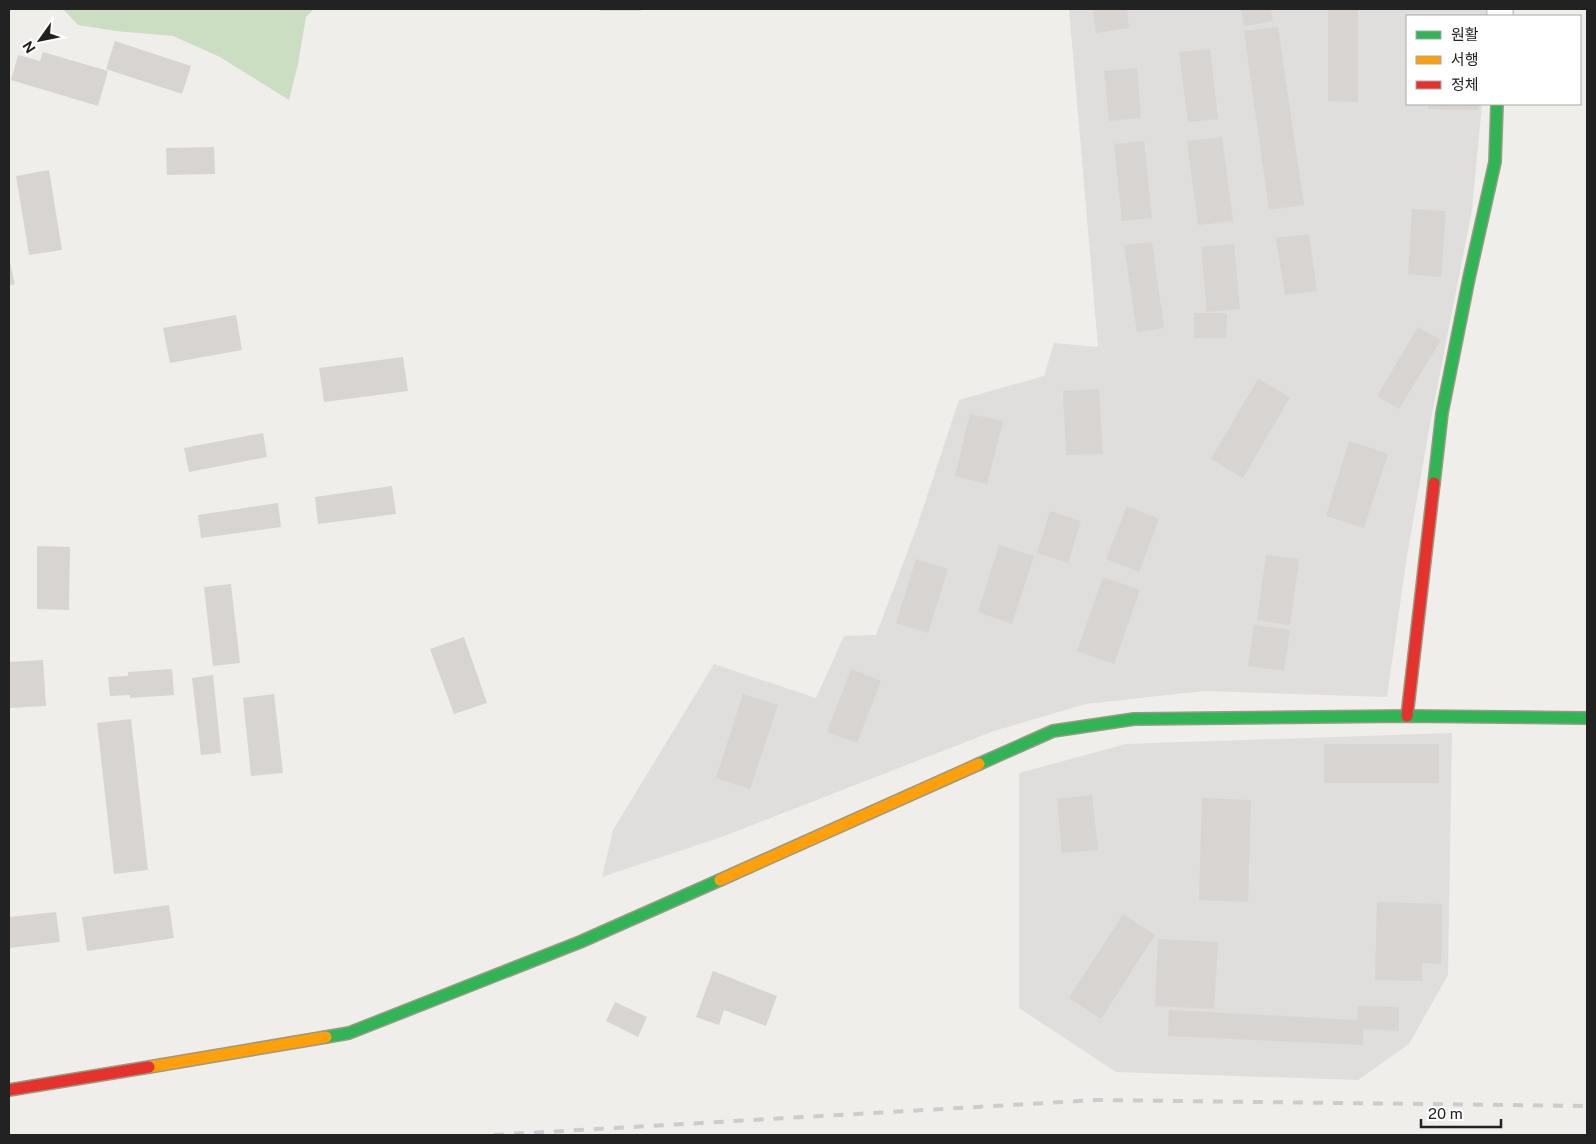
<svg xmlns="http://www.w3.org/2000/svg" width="1596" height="1144" font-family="'Public Sans','Noto Sans KR',sans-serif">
<rect width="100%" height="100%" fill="#f0eeeb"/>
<!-- residential -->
<path fill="#dfdedc" d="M1069 9H1490V16H1407V104H1482L1472 210 1430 424 1406 562 1387 697 1204 691 1086 704 994 731 724 836 602 877 613 830 714 664 816 698 844 636 876 635 916 529 959 400 1044 376 1054 343 1098 347Z
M1452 733 1448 975 1409 1044 1358 1080 1116 1072 1019 1008V773L1126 744Z"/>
<!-- forest -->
<path fill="#cbdec1" d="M63 9H314L306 17 298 64 289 100 220 57 173 36 116 31 78 25Z"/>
<!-- building -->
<path fill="#d7d4d2" d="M600 9H641V11H600Z
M1093 9H1127L1129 28 1096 33Z
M1241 9H1271L1273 21 1244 26Z
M1328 9H1358V102L1328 101Z
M1278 27 1304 205 1269 210 1244 31Z
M115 41 191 66 182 94 106 69Z
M1210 49 1218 119 1188 122 1179 52Z
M43 52 108 71 98 106 11 80 18 55 40 61Z
M1137 68 1141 118 1109 121 1104 71Z
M1428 104H1478V110L1428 109Z
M1222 137 1233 221 1198 225 1187 141Z
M1144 141 1152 218 1122 221 1114 144Z
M214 147 215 174 167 175 166 148Z
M49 170 62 250 29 255 16 176Z
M1412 209 1446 211 1441 277 1408 274Z
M1309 234 1317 291 1285 295 1276 238Z
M1152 242 1164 328 1137 332 1124 245Z
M1234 244 1240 309 1207 312 1201 247Z
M9 258 15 284 9 286Z
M1194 313H1227L1226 338H1194Z
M236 315 242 350 170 363 163 328Z
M1418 327 1441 340 1399 409 1377 396Z
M403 357 408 391 324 402 319 368Z
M1258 379 1290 397 1243 478 1211 459Z
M1099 389 1103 454 1066 455 1063 391Z
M970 414 1003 421 987 484 955 476Z
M263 433 267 457 189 472 184 448Z
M1349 441 1388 454 1364 528 1326 516Z
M392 486 396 514 318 524 315 497Z
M278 503 281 527 201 538 198 515Z
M1127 506 1159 519 1139 572 1106 559Z
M1050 511 1081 521 1068 563 1037 553Z
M999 545 1034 556 1012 624 978 612Z
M37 546 70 547 69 610 37 609Z
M1266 555 1299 559 1290 625 1257 620Z
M916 559 948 569 928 633 896 623Z
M1103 577 1140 590 1114 664 1077 651Z
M231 584 240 663 213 666 204 587Z
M1254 625 1290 630 1284 671 1248 666Z
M464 637 487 703 454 714 430 649Z
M43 660 46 706 9 708V662Z
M172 669 174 695 130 698V695L110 696 108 677 128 676V672Z
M851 669 881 681 857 743 827 732Z
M213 675 221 753 201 755 192 678Z
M274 694 283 773 251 776 243 698Z
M743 694 778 705 750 789 716 778Z
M131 719 148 870 114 874 97 723Z
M1324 744H1439V783H1324Z
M1092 795 1098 850 1062 853 1057 799Z
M1202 798 1251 800 1248 902 1199 900Z
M1377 902 1442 904 1441 964 1422 963V981L1375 980Z
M169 905 174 938 87 951 82 917Z
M56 912 60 942 9 948V917Z
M1123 914 1155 935 1101 1019 1069 998Z
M1158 939 1218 942 1214 1009 1155 1006Z
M713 971 777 996 766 1026 724 1010 719 1025 696 1017Z
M615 1002 647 1017 638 1037 606 1021Z
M1358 1006 1399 1007V1031L1363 1029V1045L1168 1036 1169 1010 1357 1020Z"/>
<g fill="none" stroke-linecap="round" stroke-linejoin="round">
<defs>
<path id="street" d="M1500 9V16"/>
<path id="fast" d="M1434 483 1442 413 1469 278 1495 162 1497 104
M979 764 1053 731 1134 719 1407 716 1587 718
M326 1037 349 1033 580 942 720 880"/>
<path id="slow" d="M720 880 979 764
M149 1067 326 1037"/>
<path id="jam" d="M1407 716 1434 483
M9 1090 149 1067"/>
</defs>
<!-- street casing -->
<use href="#street" stroke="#c9c8c7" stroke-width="28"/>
<!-- fast casing -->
<use href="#fast" stroke="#999a82" stroke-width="14"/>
<!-- slow casing -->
<use href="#slow" stroke="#999a82" stroke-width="14"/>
<!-- jam casing -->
<use href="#jam" stroke="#999a82" stroke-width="14"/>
<!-- street -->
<use href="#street" stroke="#fdfcfc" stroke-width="25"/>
<!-- fast -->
<use href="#fast" stroke="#30b455" stroke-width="11"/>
<!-- slow -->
<use href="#slow" stroke="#ff9f0a" stroke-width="11"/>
<!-- jam -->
<use href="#jam" stroke="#e5322d" stroke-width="11"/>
<!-- rail -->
<path stroke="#ccc" stroke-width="4" stroke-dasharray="10 10" stroke-linecap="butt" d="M494 1135 1097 1100 1587 1106"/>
</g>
<!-- border -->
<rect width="1596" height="1144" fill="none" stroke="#222222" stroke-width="20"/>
<!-- legend -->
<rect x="1406" y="15" width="175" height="90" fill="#ffffff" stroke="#a7a7a7"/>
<rect x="1416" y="31" width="25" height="8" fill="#30b455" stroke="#a7a7a7"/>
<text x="1451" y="40" font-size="15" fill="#222222">원활</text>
<rect x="1416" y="56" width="25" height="8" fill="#ff9f0a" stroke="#a7a7a7"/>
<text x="1451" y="65" font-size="15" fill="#222222">서행</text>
<rect x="1416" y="81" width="25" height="8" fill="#e5322d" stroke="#a7a7a7"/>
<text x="1451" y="90" font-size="15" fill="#222222">정체</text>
<!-- north arrow -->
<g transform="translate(40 40) rotate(237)" stroke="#ffffff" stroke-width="4" paint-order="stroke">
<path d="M0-4L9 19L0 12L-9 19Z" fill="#222222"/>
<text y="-8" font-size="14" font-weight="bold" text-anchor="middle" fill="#222222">N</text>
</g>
<!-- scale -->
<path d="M1421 1119v8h80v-8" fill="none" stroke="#222222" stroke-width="2.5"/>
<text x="1428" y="1119" font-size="15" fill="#222222" stroke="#ffffff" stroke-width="4" paint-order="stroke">20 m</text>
</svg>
